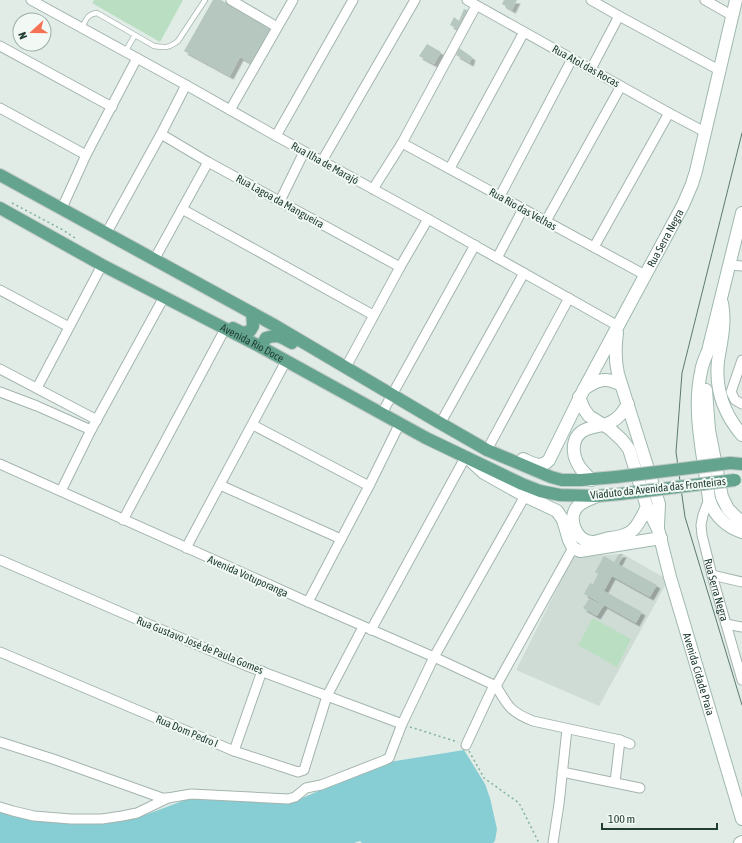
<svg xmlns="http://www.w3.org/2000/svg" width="742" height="843" font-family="'Asap Condensed',sans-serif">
<defs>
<filter id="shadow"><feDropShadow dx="3.5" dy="3.5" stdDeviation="0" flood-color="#0004"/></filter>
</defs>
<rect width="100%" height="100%" fill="#e1ece7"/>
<!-- built -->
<path fill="#cfdcd5" d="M619 554H623L663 577 666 584 599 706 516 670 573 557Z"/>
<!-- green -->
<path fill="#b9dec1" d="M94 0H183L160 42 92 3Z
M593 618 631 639 617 667 578 645Z"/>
<!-- water -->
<path fill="#87cdd4" d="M464 750 485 784 490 798 497 829 495 841 493 843H362L360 841 354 843H0V810L88 823H112L148 814 185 800 202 797 293 802 383 763Z"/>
<!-- building -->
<path fill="#b6c7bf" filter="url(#shadow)" d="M213 0H221L272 28 253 64 240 57 230 76 184 51Z
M504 0H517L512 10 502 4Z
M464 9 469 11 458 29 450 25 454 17 459 21Z
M427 44 441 52 434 64 419 56Z
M459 48 472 57 470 63 456 55Z
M619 554H623L618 564 657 585 650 597 612 576 604 591 642 612 636 623 604 605 597 616 583 608 589 599 599 604 600 603 584 594 590 583 593 584 598 574 595 572 604 556 614 562Z"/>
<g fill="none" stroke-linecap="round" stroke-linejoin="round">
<defs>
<path id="lane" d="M82 28C86 20 87 14 97 13L154 46C165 48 169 48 178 41L205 0
M125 52 135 35"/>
<g id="street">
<path d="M31 0 186 85 276 136 428 219 618 326"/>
<path d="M231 0 277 27"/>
<path d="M467 0 669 113 705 132"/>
<path d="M591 0 619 16 719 70"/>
<path d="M705 0 733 16"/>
<path d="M0 46 112 107"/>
<path d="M591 69 619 16"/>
<path d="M0 108 86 155"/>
<path d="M230 110 293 0"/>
<path d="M161 134 208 162 400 267"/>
<path d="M276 136 353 0"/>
<path d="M402 143 645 275"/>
<path d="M322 161 415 0"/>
<path d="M450 168 524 32"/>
<path d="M373 189 402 143 476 6"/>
<path d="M500 196 572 59"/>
<path d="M280 201 304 152"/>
<path d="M62 208 86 155 137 58"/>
<path d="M182 209 373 315"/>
<path d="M546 221 621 86"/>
<path d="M107 232 161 134 186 85"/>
<path d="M594 247 669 113"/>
<path d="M497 258 523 209"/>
<path d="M154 260 208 162"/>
<path d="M729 265 742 266"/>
<path d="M0 290 69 327"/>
<path d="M742 360 731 392 735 400 742 404"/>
<path d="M346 367 400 267 428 219"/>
<path d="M0 369 97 420"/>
<path d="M37 388 102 265"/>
<path d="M0 392 37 406 91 430"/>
<path d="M382 413 475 245"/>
<path d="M440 424 524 273"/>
<path d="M253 425 369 486"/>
<path d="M487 450 569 298"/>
<path d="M0 464 308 602 434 657 496 686"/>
<path d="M220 485 341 539"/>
<path d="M61 491 91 430 164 297"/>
<path id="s1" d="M709 499 703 515 701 525 702 535 712 575 742 680"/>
<path d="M123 520 225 329"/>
<path d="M186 548 286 361"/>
<path d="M0 560 141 621 247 666 402 724"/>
<path d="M712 575 742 582"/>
<path d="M308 602 369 486 400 423"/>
<path d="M726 624 742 627"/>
<path d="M371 630 466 456"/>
<path d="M0 652 234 751 298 772 304 770 327 696 363 627"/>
<path d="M496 686 573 548"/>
<path d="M496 686C508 706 510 712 533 721L620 740 630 744"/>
<path d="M0 742 53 759 162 798H168L191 794 288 799 295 797 306 788 321 785 385 760 389 758 402 724 434 657 525 496"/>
<path d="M466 745 494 685"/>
<path d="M234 751 262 671"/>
<path d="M562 772 640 788"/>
<path d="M615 782 620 740"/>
<path d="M0 807 13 811 34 816 71 819H102L122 816 137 813 168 798"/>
<path d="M553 843 559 804 567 729"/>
</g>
<g id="secondary">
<path d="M742 213 708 351C705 358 702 364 701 372 692 412 704 458 709 499 714 515 726 527 742 532"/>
<path d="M722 303C726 323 721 342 718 361 715 389 724 414 742 435"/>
<path d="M617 333C615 347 615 360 618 374L659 504 658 526"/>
<path d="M584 389C598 379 606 377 621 385"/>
<path d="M706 390 709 430 722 497 728 509 737 518 742 521"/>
<path id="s2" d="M579 397 584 409 589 416 610 429 622 440 629 449 647 507 658 529 670 577 742 819"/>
<path id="s3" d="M523 459C532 463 541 469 549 460L584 389 683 205 692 184 696 171 736 0"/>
<path d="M471 461 484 473 525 496 557 511 563 520 569 540 573 548 580 551 661 538"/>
<path d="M591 480C587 475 582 471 579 466 571 453 571 435 587 429 595 426 603 426 611 422 619 418 623 412 628 404"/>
<path d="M597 496C591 499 583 501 578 506 567 517 575 541 592 542 597 542 604 539 610 538 618 537 626 536 633 530 639 524 643 515 647 507"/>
<path d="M740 843 742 842"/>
</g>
<g id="primary">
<path d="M0 175 274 325 433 419 487 450 551 477 562 480H581L616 477"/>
<path id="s4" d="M0 208 102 265 261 347 426 438 522 484 540 491 560 495 597 496 620 494"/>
<path d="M233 328 243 333 250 331 253 326 252 313"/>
<path d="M261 347 266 338C278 334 281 337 292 343"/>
<path d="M730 463 742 464"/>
</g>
</defs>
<!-- lane casing -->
<use href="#lane" stroke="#a4b4ae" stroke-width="6"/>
<!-- street casing -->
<use href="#street" stroke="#a4b4ae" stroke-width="11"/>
<!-- secondary casing -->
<use href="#secondary" stroke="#9fb9ae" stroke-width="14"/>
<!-- primary casing -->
<use href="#primary" stroke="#c1c9c6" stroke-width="14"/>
<!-- path -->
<path stroke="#80b19f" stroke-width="1.5" stroke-dasharray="2 3" stroke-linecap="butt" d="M12 203 63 230 75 238
M410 727 458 742
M469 751 484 778 519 803 539 843"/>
<!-- lane -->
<use href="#lane" stroke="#fff" stroke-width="4.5"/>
<!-- street -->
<use href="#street" stroke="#fff" stroke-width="9"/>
<!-- secondary -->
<use href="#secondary" stroke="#fff" stroke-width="12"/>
<!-- primary -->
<use href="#primary" stroke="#64a48f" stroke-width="12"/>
<!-- tram -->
<path stroke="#5b7a6f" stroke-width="1" d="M742 133 682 373 676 452 685 517 742 705"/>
<defs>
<path id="primary-bridge" d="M616 477 730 463
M620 494 735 480"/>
</defs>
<!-- primary-bridge casing -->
<use href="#primary-bridge" stroke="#c1c9c6" stroke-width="14" stroke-linecap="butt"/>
<!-- primary-bridge -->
<use href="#primary-bridge" stroke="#64a48f" stroke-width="12"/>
</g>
<g text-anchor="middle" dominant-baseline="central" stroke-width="4" stroke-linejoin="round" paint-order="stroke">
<!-- street labels -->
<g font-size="11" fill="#213e34" stroke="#f2f9f5">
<text transform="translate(586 66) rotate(29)">Rua Atol das Rocas</text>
<text transform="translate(325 163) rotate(29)">Rua Ilha de Marajó</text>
<text transform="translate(280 201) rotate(29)">Rua Lagoa da Mangueira</text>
<text transform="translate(523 209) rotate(29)">Rua Rio das Velhas</text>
<text stroke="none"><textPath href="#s3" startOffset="279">Rua Serra Negra</textPath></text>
<text stroke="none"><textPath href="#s4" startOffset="286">Avenida Rio Doce</textPath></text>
<text transform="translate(658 488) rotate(-6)">Viaduto da Avenida das Fronteiras</text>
<text transform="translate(248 576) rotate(24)">Avenida Votuporanga</text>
<text stroke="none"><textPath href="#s1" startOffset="94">Rua Serra Negra</textPath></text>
<text transform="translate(200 645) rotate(22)">Rua Gustavo José de Paula Gomes</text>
<text stroke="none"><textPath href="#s2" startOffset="310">Avenida Cidade Praia</textPath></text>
<text transform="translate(187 731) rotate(23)">Rua Dom Pedro I</text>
</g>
</g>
<!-- north arrow -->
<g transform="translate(32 32) rotate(249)"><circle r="19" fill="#f2f9f5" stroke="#9eaea8"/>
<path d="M0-3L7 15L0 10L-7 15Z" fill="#f77154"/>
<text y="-6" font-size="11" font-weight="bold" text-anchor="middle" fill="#213e34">N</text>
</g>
<!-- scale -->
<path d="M602 823v6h115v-6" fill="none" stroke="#213e34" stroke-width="2"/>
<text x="608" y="823" font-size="12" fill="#213e34" stroke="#f2f9f5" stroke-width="3" paint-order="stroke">100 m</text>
</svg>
